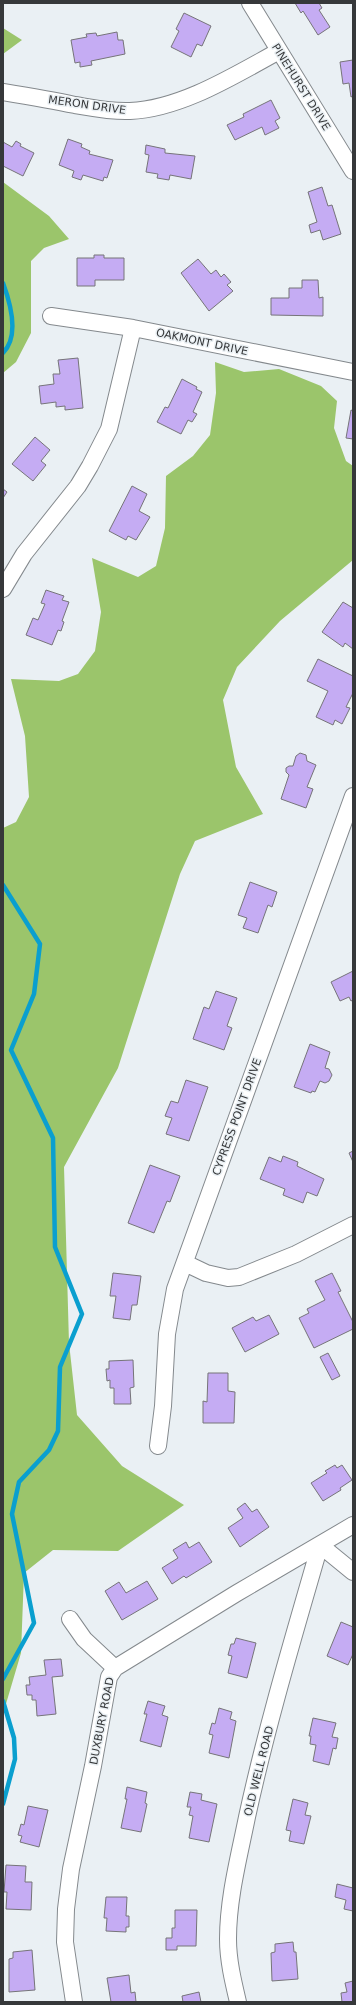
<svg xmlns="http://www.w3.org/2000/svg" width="356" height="2005" font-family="'DejaVu Sans',sans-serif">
<rect width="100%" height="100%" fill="#eaf0f4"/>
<!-- forest -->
<path fill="#9bc56b" d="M3 28 22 40 3 54Z
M3 182 49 216 69 239 44 248 31 261V333L16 362 3 373Z
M215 362 244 372 279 369 321 386 337 401 334 428 346 461 353 466V560L280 621 237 667 223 700 236 767 263 814 195 841 180 874 118 1068 64 1167 69 1343 77 1415 122 1466 184 1505 118 1551 53 1550 24 1573 21 1653 3 1714V828L16 822 29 797 25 736 11 679 59 681 78 674 95 651 101 612 92 558 138 577 156 566 165 528 166 476 193 456 210 435 216 393Z"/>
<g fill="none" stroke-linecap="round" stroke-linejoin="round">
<!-- stream -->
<path stroke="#0a9fcf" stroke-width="4.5" d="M3 283C10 302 20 336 3 353
M3 885 40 944 34 994 11 1050 53 1138 55 1247 82 1314 60 1367 58 1431 49 1450 19 1482 12 1514 34 1623 3 1679
M3 1701 14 1738 15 1759 3 1804"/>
</g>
<!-- building -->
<path fill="#c5acf3" stroke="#767479" d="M295 3H319L322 8 319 10 330 27 318 35 303 11 301 13Z
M184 13 211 26 202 46 197 44 191 57 171 47 179 31 176 29Z
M117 32 118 40H123L125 54 91 61 92 65 80 67V62L75 63 71 40 87 37 86 34 96 33 97 36Z
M353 60V96L351 97 349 83 343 84 340 62Z
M271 100 280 118 275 121 279 128 265 135 262 127 235 140 227 125 244 117 243 114Z
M68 139 82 144 81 147 90 151 89 154 113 160 107 178 104 177 103 181 83 175 81 180 72 177 74 171 59 165Z
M16 141 21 144 20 146 34 153 23 176 3 166V142L12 147Z
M146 145 165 149V153L195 156 191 179 170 175 169 180 157 178 158 174 146 172 149 155 145 154Z
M322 187 328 206 332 205 341 234 323 240 320 230 311 233 309 225 317 222 308 192Z
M94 255H104V258H124V280H95V286H77V258H94Z
M198 259 211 274 216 270 221 277 224 274 231 282 227 285 233 291 209 311 181 273Z
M302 280H318L319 298 323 297V316L271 315V298H289V288H302Z
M78 358 83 408 65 410V406L56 407V402L41 404 39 386 54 384 53 374H60L58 360Z
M182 379 197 387 196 389 202 392 193 412 197 414 192 422 188 420 181 434 157 422 165 407 168 408Z
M351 410 353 411V439L346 438Z
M35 437 50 450 41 461 46 465 33 481 12 464Z
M132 486 147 494 139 511 150 517 136 540 128 536 126 540 109 531Z
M3 489 7 492 3 498Z
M46 590 64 596 62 600 69 602 62 621 64 622 61 631 58 630 52 645 26 635 33 618 38 620 45 604 41 603Z
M343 602 353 608V649L345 643 343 647 322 632Z
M318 659 353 676V693L346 707 350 708 342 724 335 720 333 725 316 717 328 691 307 681Z
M300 753 306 755 307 761 316 765 307 787 313 789 306 808 281 799 289 775 286 772V768L289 766H293L296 756Z
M250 882 277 892 272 907 268 905 258 933 243 928 247 918 238 915Z
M353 971V1000L351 1001 349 997 340 1001 331 982Z
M216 991 237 998 227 1026 232 1028 224 1050 193 1039 204 1007 209 1009Z
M310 1044 330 1052 325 1068 329 1069 332 1075 329 1081 325 1083 320 1081 315 1092 312 1091 311 1093 294 1087Z
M186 1080 208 1087 189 1141 166 1134 172 1118 165 1116 171 1101 178 1103Z
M353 1151V1162L349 1153Z
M283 1156 298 1162 297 1166 324 1179 317 1196 307 1192 303 1203 283 1195 285 1189 260 1179 269 1157 281 1162Z
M150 1165 180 1176 170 1202 167 1201 154 1233 128 1223Z
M113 1273 141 1276 137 1305H132L130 1320 113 1318 116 1296H110Z
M332 1273 341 1291 338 1292 353 1322V1329L314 1348 299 1318 309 1313 307 1309 325 1300 315 1281Z
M269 1315 279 1334 245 1352 232 1328 253 1317 256 1321Z
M328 1353 340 1376 332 1380 320 1357Z
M133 1360 134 1387 130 1388 131 1404H114V1388H110V1380L107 1381 106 1369H109V1361Z
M208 1373H228V1391L235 1392 234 1423H203V1401L207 1402Z
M335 1465 337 1468 342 1465 352 1480 340 1488 341 1490 323 1501 311 1483 327 1473 325 1471Z
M245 1503 252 1512 257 1509 269 1527 240 1547 228 1528 243 1518 237 1509Z
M186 1542 189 1548 199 1542 212 1562 186 1578 184 1576 172 1584 162 1568 178 1558 173 1550Z
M147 1581 158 1599 122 1620 105 1591 119 1582 126 1593Z
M341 1622 353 1627V1654L348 1665 327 1656Z
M236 1638 256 1643 247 1678 228 1673 232 1656 228 1655 231 1644H234Z
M61 1659 63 1676 52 1677 56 1714 37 1716 36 1700H32V1695H27L26 1685H30L29 1677 46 1675 44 1660Z
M148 1701 165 1706 162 1715 168 1717 161 1747 140 1741 147 1714H144Z
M219 1708 232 1712 230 1719 236 1721 229 1758 209 1753 213 1735 209 1734 212 1723 215 1724Z
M313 1718 336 1723 332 1737 338 1738 336 1749 333 1748 329 1765 313 1761 316 1745 310 1744 311 1736H309Z
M127 1787 147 1792 145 1803 147 1804 141 1832 121 1828 127 1799H125Z
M190 1792 202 1794 201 1800 217 1804 209 1842 189 1838 193 1816 189 1815 191 1807H187Z
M293 1799 308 1803 305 1815 311 1816 304 1844 289 1841 291 1831 286 1830Z
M28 1806 48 1810 39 1847 20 1842 22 1836 18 1835 21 1824 24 1825Z
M6 1865 26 1866 25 1882H32L31 1910 6 1909 7 1892H4Z
M337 1884 353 1888V1911L344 1909 346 1900 335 1897Z
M106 1897H127L126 1916H129V1927H126V1932L106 1931 107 1918H104Z
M175 1910H197L196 1946H177V1950H166V1938H172V1928H175Z
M293 1942 294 1952H296L298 1979 272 1981 271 1953 275 1952V1944Z
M32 1950 35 1990 9 1992V1959L13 1958V1952Z
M129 1975 131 1993 135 1992 136 2002H111L107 1978Z
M353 1981V2002H342L341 1993 347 1992 345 1983Z
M199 1992 201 2002H183L182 1996Z"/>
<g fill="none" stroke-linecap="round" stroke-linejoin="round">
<defs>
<path id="minor" d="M250 3 353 171
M3 92C27 96 51 100 75 105 93 108 112 112 130 111 181 109 235 75 279 51
M51 316 133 328 353 372
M3 589 24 554 78 486 90 466 109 429 133 328
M185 1263 206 1273 228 1278 239 1277 296 1254 353 1225
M158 1446 163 1406 167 1334 175 1289 353 796
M70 1619 84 1639 115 1668
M74 2002 65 1942 66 1909 71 1869 93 1766 109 1677 115 1668 237 1593 353 1525
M238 2002C233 1981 228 1960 228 1939 228 1898 239 1857 247 1817 267 1725 294 1635 320 1545L353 1572"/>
</defs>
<!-- minor casing -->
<use href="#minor" stroke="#84898d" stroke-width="18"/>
<!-- minor -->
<use href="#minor" stroke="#fff" stroke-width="16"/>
</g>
<g text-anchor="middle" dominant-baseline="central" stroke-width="3" stroke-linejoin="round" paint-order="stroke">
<!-- street labels -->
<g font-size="11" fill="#36383a" stroke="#eaf0f4">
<text transform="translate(301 87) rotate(58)">PINEHURST DRIVE</text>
<text transform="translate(87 105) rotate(8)">MERON DRIVE</text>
<text transform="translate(202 342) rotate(12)">OAKMONT DRIVE</text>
<text transform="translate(237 1117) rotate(-70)">CYPRESS POINT DRIVE</text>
<text transform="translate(102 1721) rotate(-79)">DUXBURY ROAD</text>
<text transform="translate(259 1771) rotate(-76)">OLD WELL ROAD</text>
</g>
</g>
<!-- border -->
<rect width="356" height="2005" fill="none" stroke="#36383a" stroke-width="8"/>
</svg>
